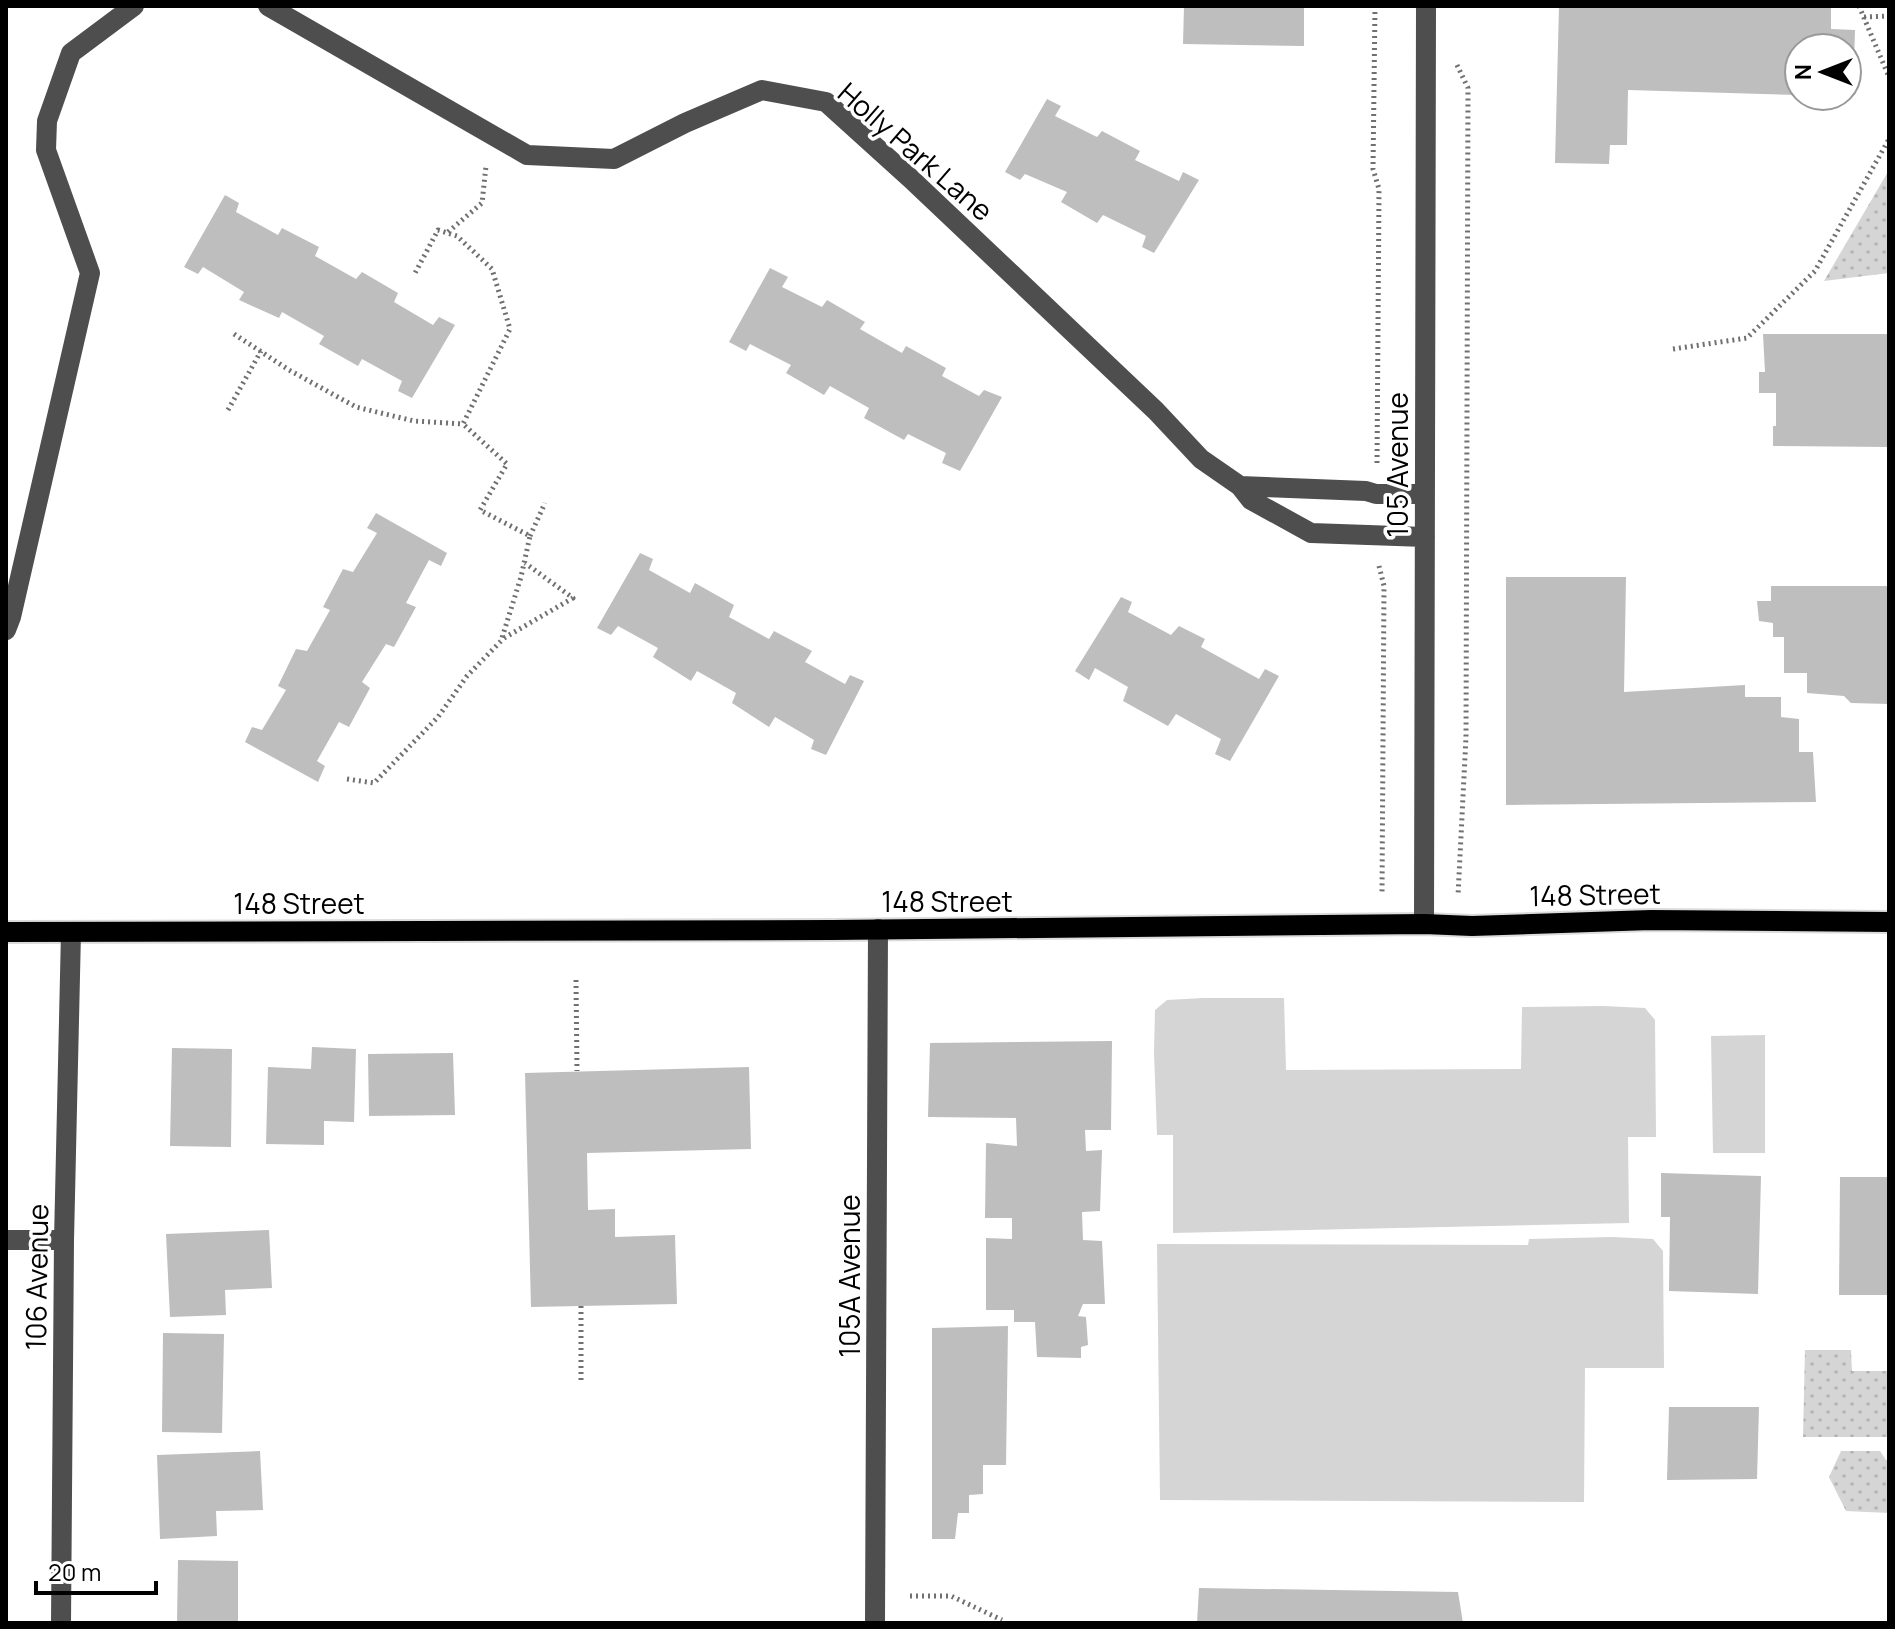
<svg xmlns="http://www.w3.org/2000/svg" width="1895" height="1629" font-family="Manrope,sans-serif">
<defs>
<pattern id="park-dots" width="8" height="8" patternUnits="userSpaceOnUse" patternTransform="scale(2)"><rect width="8" height="8" fill="#d5d5d5"/><path d="M2 2h.1M6 6h.1" fill="none" stroke="#b5b5b5" stroke-width="1.8" stroke-linecap="round"/></pattern>
</defs>
<rect width="100%" height="100%" fill="#fff"/>
<!-- grass -->
<path fill="#d5d5d5" d="M1203 998H1284L1286 1070 1521 1069 1522 1007 1604 1006 1645 1008 1655 1020 1656 1137H1628L1629 1223 1173 1233V1135H1157L1154 1052 1155 1010 1167 1000Z
M1765 1035V1153H1713L1711 1036Z
M1612 1237 1653 1239 1663 1251 1664 1368H1585L1584 1502 1160 1500 1157 1244 1528 1245 1529 1239Z"/>
<!-- park -->
<path fill="url(#park-dots)" d="M1889 170V273L1824 281Z
M1805 1350H1851L1852 1371H1889V1437H1803Z
M1841 1451H1880L1886 1460H1889V1513L1846 1511 1829 1477Z"/>
<!-- building -->
<path fill="#bebebe" d="M1184 6H1304V46L1183 44Z
M1559 6H1831V29L1855 30 1853 96H1847V48H1799V95L1628 90 1627 145H1610L1609 164 1555 163Z
M1047 99 1061 106 1055 116 1097 137 1102 131 1140 151 1135 160 1179 181 1183 172 1199 180 1154 253 1142 247 1146 236 1103 215 1097 223 1061 202 1067 192 1025 174 1020 180 1005 172Z
M225 195 239 203 236 212 278 235 282 228 319 247 315 256 356 279 362 272 398 293 394 302 433 325 439 317 455 325 412 398 398 391 402 381 362 359 358 366 319 344 324 336 282 312 279 318 239 300 244 292 203 267 198 274 184 267Z
M770 268 788 277 782 287 822 307 827 300 865 322 860 329 902 353 906 346 946 368 942 376 979 396 984 390 1002 397 960 471 942 463 946 453 908 434 904 440 864 418 869 408 830 386 824 395 786 373 791 365 750 344 746 351 729 342Z
M1763 334H1889V447L1773 446V426H1776V393H1759V372H1765Z
M376 513 447 553 441 566 429 560 406 603 416 607 394 647 386 644 362 682 370 688 349 727 339 722 317 761 325 766 318 782 245 742 252 727 262 730 286 690 278 686 296 649 307 651 330 610 323 607 343 569 353 572 377 533 367 528Z
M640 553 653 559 649 570 690 593 695 583 734 605 729 617 769 639 774 631 812 651 805 662 845 684 850 675 864 681 826 755 811 749 814 740 775 717 769 727 732 703 736 693 697 671 691 681 653 657 658 648 618 626 611 635 597 628Z
M1506 577H1626L1624 692 1745 685V697H1781V717L1799 719V752H1813L1816 802 1506 805Z
M1771 586H1889V704L1851 703 1844 696 1807 693V673H1784V637H1773V623L1759 621 1757 601H1771Z
M1121 597 1132 602 1128 612 1171 635 1179 626 1205 639 1201 647 1259 679 1265 669 1279 676 1230 761 1215 754 1221 739 1176 714 1168 726 1123 701 1128 687 1095 668 1089 680 1075 671Z
M1112 1041 1111 1130H1085L1086 1151 1102 1150 1100 1211 1082 1212 1083 1240 1102 1241 1105 1304H1083L1078 1316 1086 1317 1088 1345 1081 1347V1358L1037 1357 1035 1322H1014V1310H986V1238L1012 1239V1218H985L986 1143 1017 1146 1016 1118 928 1117 930 1043Z
M312 1047 356 1049 354 1122 324 1121V1145L266 1144 268 1067 311 1069Z
M172 1048 232 1049 231 1147 170 1146Z
M453 1053 455 1115 369 1116 368 1054Z
M749 1067 751 1149 587 1153 588 1210 615 1209V1237L675 1235 677 1304 531 1307 525 1073Z
M1661 1173 1761 1176 1758 1294 1669 1291 1670 1217H1661Z
M1840 1177H1889V1295H1839Z
M269 1230 272 1288 225 1290 226 1315 170 1317 166 1234Z
M1008 1326 1006 1465H983V1494L969 1495V1513H958L955 1539H932V1328Z
M163 1333 224 1334 222 1433 162 1432Z
M1669 1407H1759L1757 1479 1667 1480Z
M260 1451 263 1510 216 1511 217 1536 160 1539 157 1455Z
M178 1560 238 1561V1623H177Z
M1199 1588 1458 1592 1463 1623H1197Z"/>
<g fill="none" stroke-linecap="round" stroke-linejoin="round">
<defs>
<path id="major" d="M6 932 832 930 1424 924 1472 926 1651 920 1889 922"/>
</defs>
<!-- major casing -->
<use href="#major" stroke="#dbdbdb" stroke-width="24"/>
<!-- path -->
<path stroke="#707070" stroke-width="5" stroke-dasharray="2 4" stroke-linecap="butt" d="M1375 6 1373 169 1379 189 1377 464
M1859 6 1889 77
M1864 17 1889 16
M1457 65 1468 88 1466 737 1458 896
M448 232 482 203 486 166
M234 334 289 370 356 407 414 421 463 424 510 329 492 269 457 236 438 230 414 275
M1673 349 1747 338 1815 271 1889 139
M228 410 261 351
M530 536 545 503
M1379 566 1384 586 1382 895
M504 638 573 598 525 563
M347 779 374 783 438 717 467 676 501 641 521 577 530 536 480 510 507 464 463 424
M576 980 577 1071
M581 1306V1384
M910 1596H951L1002 1620"/>
<!-- minor -->
<path stroke="#4e4e4e" stroke-width="20" d="M268 6 527 155 614 159 685 123 762 90 826 102 910 178 1156 411 1201 459 1240 486 1251 500 1311 533 1425 537
M1240 486 1366 491 1376 494H1425
M6 630 11 617 90 273 46 150 47 121 71 53 134 6
M1424 924 1426 6
M6 1240H64
M61 1623 64 1240 71 932
M875 1623 878 929"/>
<!-- major -->
<use href="#major" stroke="#000" stroke-width="20"/>
</g>
<g text-anchor="middle" dominant-baseline="central" stroke-width="7" stroke-linejoin="round" paint-order="stroke">
<!-- street labels -->
<g font-size="28" fill="#000" stroke="#fff">
<text transform="translate(916 151) rotate(41)">Holly Park Lane</text>
<text transform="translate(1397 465) rotate(-90)">105 Avenue</text>
<text transform="translate(1595 894) rotate(-1)">148 Street</text>
<text x="947" y="901">148 Street</text>
<text x="299" y="903">148 Street</text>
<text transform="translate(849 1276) rotate(-90)">105A Avenue</text>
<text transform="translate(36 1277) rotate(-89)">106 Avenue</text>
</g>
</g>
<!-- border -->
<rect width="1895" height="1629" fill="none" stroke="#000000" stroke-width="16"/>
<!-- north arrow -->
<g transform="translate(1823 72) rotate(270)"><circle r="38" fill="#ffffff" stroke="#999999" stroke-width="2"/>
<path d="M0-6L14 30L0 20L-14 30Z" fill="#000000"/>
<text y="-12" font-size="22" font-weight="bold" text-anchor="middle" fill="#000000">N</text>
</g>
<!-- scale -->
<path d="M36 1581v12h120v-12" fill="none" stroke="#000000" stroke-width="4"/>
<text x="48" y="1581" font-size="24" fill="#000000" stroke="#ffffff" stroke-width="6" paint-order="stroke">20 m</text>
</svg>
